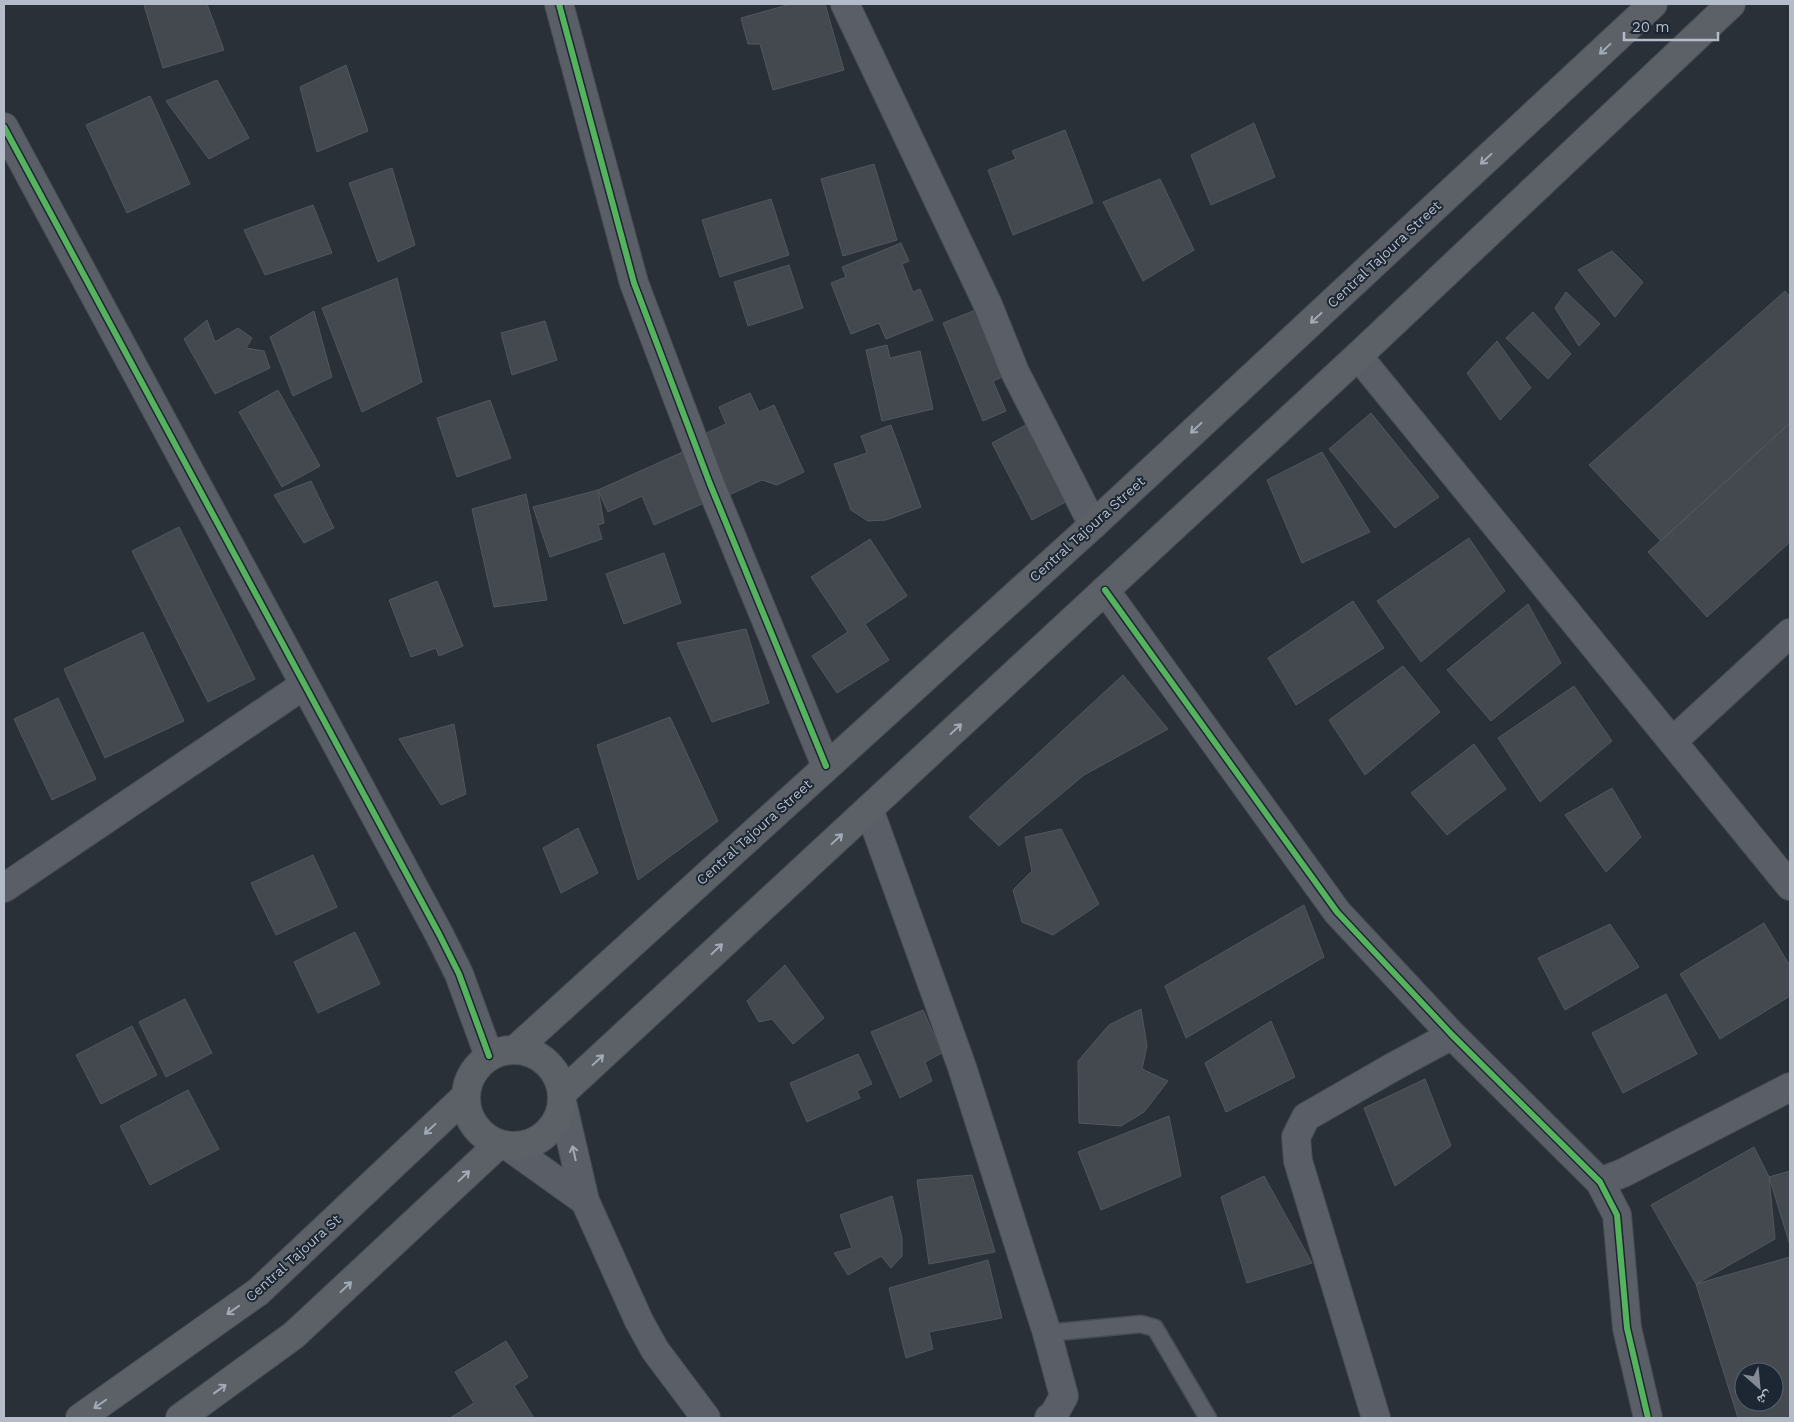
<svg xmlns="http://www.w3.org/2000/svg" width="1794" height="1422" font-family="'Work Sans','Noto Naskh Arabic',sans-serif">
<rect width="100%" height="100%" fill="#2a3038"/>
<!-- building -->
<path fill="#444950" stroke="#52575f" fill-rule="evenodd" d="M147 4H207L224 50 163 68 144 5Z
M791 4H825L844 70 773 90 760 44H748L741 18Z
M346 65 368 131 317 152 300 87Z
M217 80 249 138 209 159 166 101Z
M150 96 190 184 127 213 86 125Z
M1254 123 1275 177 1211 205 1191 155Z
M1065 130 1093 203 1013 235 988 170 1016 159 1012 151Z
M874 164 897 240 843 256 821 179Z
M392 168 415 245 378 262 349 183Z
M1160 179 1194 250 1143 281 1103 202Z
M771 199 789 255 720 277 702 220Z
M313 205 332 253 265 275 244 230Z
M901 243 909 261 902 264 913 292 920 289 933 320 886 339 879 323 851 334 831 283 846 277 842 267Z
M1612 251 1643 282 1615 317 1578 270Z
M789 265 803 308 748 326 734 282Z
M397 278 422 382 362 412 322 308Z
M1785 291 1790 297V423L1661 541 1589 465Z
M1566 292 1600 324 1579 346 1555 308Z
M988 305 1015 372 993 381 1006 411 983 421 943 323Z
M314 311 332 377 293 396 270 337Z
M1533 312 1571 354 1548 379 1506 338Z
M207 320 215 342 238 328 252 338 246 348 264 351 270 368 215 394 184 339Z
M545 321 557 360 512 375 501 333Z
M1497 341 1531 388 1500 420 1467 373Z
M887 345 890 358 920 351 933 409 882 421 866 350Z
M278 390 320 466 282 487 239 412Z
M750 393 759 412 774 405 804 472 777 485 762 480 729 495 702 435 726 424 719 407Z
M490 400 511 458 457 477 437 418Z
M1050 412 1090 489 1032 520 992 443Z
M1371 413 1439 497 1395 528 1329 449Z
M1790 423V542L1707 617 1648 552Z
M891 425 921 507 886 520 868 521 851 510 834 464 867 453 861 436Z
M687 450 709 501 654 525 642 496 608 512 598 490Z
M1322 452 1370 532 1302 563 1267 480Z
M311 481 334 528 304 543 274 495Z
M598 490 604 523 598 525 602 539 550 557 533 507Z
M526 494 547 600 494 607 472 509Z
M179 527 255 679 208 702 132 551Z
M1469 538 1505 591 1421 662 1377 601Z
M870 539 907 596 865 624 889 660 837 693 812 656 848 632 811 577Z
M664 553 681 603 624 624 606 574Z
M437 581 463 646 439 656 436 648 411 657 389 600Z
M1353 601 1384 648 1296 705 1268 658Z
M1528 604 1561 663 1491 721 1447 670Z
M746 629 769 703 712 722 677 643Z
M143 632 184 721 105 758 64 669Z
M1403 666 1440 712 1365 775 1329 720Z
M1123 675 1168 729 1084 775 999 846 969 817Z
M1574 686 1612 741 1540 802 1498 738Z
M58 698 96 779 52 800 14 719Z
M670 717 718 821 638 880 597 745Z
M454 724 466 794 441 805 399 739Z
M1474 744 1506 789 1447 835 1411 793Z
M1612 788 1641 837 1606 872 1565 815Z
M578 828 598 873 561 893 543 848Z
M1061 829 1099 904 1053 935 1022 922 1013 890 1032 871 1025 837Z
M313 855 337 907 276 935 251 883Z
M1304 905 1324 957 1186 1038 1165 986Z
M1764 923 1790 966V996L1720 1039 1680 974Z
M1610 924 1639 967 1565 1010 1538 958Z
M355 932 380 984 318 1013 294 962Z
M785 965 824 1018 793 1044 772 1019 759 1022 747 1001Z
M1666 994 1697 1054 1623 1093 1592 1033Z
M185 999 212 1053 166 1077 139 1022Z
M1141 1009 1147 1046 1142 1069 1168 1081 1144 1112 1121 1126 1079 1123 1078 1061 1109 1025Z
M923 1010 942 1053 925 1062 932 1081 900 1098 871 1032Z
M1271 1021 1295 1077 1226 1112 1205 1063Z
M132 1026 157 1075 101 1104 76 1055Z
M858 1054 872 1084 857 1091 860 1098 807 1122 790 1083Z
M1425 1079 1451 1146 1395 1186 1364 1108Z
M188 1090 219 1149 150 1185 120 1126Z
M1169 1116 1181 1176 1101 1210 1078 1152Z
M1754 1147 1769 1177 1775 1239 1696 1284 1651 1205Z
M1790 1171V1245L1769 1177Z
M972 1175 995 1252 929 1264 917 1180Z
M1264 1176 1312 1263 1247 1283 1221 1197Z
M892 1196 902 1238V1256L891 1268 881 1256 848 1275 834 1253 852 1248 840 1215Z
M1790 1257V1418H1738L1696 1284ZM1744 1372H1774V1402H1744Z
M988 1260 1002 1318 929 1332 933 1349 906 1358 889 1288Z
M506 1341 528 1377 514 1386 534 1418H450L474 1403 455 1372Z"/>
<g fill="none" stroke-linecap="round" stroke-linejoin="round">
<defs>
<path id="service" d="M1047 1333 1141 1324 1155 1328 1208 1418"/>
<path id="minor" d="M559 4 634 283 710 484 826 766
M845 4 988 305 1015 372 1093 525
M1358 356 1790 886
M1105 590 1337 912 1452 1035 1600 1182 1617 1215 1627 1328 1648 1418
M1673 741 1790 633
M869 809 962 1067 1047 1333 1064 1396 1053 1416 1049 1418
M4 888 304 685
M562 1102 585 1201 639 1321 655 1350 706 1418
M508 1146 585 1201
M1600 1182 1623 1173 1790 1087
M1376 1418 1298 1161 1296 1137 1306 1117 1393 1067 1452 1035"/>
<path id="tertiary" d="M4 127 439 934 459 974 489 1056"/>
<path id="primary" d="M516 1049 1093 525 1653 4
M466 1098a48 48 0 1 1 96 0a48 48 0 1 1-96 0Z
M562 1093 1358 356 1731 4
M80 1418 258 1292 466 1096
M180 1418 294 1335 499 1144"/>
</defs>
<!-- service casing -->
<use href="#service" stroke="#484c53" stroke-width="19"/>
<!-- minor casing -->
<use href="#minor" stroke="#484c53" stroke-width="30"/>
<!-- tertiary casing -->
<use href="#tertiary" stroke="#484c53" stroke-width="30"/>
<!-- primary casing -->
<use href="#primary" stroke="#484c55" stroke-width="30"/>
<!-- service -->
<use href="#service" stroke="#5a5e66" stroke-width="16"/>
<!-- minor -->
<use href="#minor" stroke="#5a5e66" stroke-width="28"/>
<!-- tertiary -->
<use href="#tertiary" stroke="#5a5e66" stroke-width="28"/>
<!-- primary -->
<use href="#primary" stroke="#5c6168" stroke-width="28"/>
<defs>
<path id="cycleway" d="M559 4 634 283 710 484 826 766
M4 127 439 934 459 974 489 1056
M1105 590 1337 912 1452 1035 1600 1182 1617 1215 1627 1328 1648 1418"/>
</defs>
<!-- cycleway casing -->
<use href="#cycleway" stroke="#1d2633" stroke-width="9"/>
<!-- cycleway -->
<use href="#cycleway" stroke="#56b35d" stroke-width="6"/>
</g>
<!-- one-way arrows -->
<defs><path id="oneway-shaft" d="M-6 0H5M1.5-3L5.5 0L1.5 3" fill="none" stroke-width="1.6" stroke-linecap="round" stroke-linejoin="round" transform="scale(1.25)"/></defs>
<g stroke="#a2aab6">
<use href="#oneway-shaft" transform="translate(1605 49) rotate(137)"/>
<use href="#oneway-shaft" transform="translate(1486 159) rotate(137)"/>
<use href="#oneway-shaft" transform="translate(1316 318) rotate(137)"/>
<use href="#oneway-shaft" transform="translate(1196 428) rotate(137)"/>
<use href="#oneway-shaft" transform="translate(956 729) rotate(-43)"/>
<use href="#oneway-shaft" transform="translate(837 839) rotate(-43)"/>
<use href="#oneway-shaft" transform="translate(717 949) rotate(-43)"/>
<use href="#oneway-shaft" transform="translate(598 1060) rotate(-43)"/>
<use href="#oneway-shaft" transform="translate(430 1129) rotate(137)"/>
<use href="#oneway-shaft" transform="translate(464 1176) rotate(-43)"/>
<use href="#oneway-shaft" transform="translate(346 1287) rotate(-43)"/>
<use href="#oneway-shaft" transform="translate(233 1310) rotate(145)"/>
<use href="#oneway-shaft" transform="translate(220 1389) rotate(-36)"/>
<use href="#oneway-shaft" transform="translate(100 1404) rotate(145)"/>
</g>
<use stroke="#a2a9b5" href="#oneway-shaft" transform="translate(574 1153) rotate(-103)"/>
<g text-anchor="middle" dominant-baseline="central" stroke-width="4" stroke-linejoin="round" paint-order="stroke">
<!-- street labels -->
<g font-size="14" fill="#b4bcc9" stroke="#1d2633">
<text transform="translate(1384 254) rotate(-43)">Central Tajoura Street</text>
<text transform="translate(1087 529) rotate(-42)">Central Tajoura Street</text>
<text transform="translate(754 832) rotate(-42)">Central Tajoura Street</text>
<text transform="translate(293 1258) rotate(-42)">Central Tajoura St</text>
</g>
</g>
<!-- border -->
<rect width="1794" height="1422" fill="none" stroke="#b4bcc9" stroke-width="10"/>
<!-- north arrow -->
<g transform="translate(1759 1387) rotate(153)"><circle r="24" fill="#1d2633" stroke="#59626f"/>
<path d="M0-4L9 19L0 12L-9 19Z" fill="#848b96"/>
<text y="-8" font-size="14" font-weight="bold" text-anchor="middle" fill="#b4bcc9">ش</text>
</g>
<!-- scale -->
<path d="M1624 32v8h94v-8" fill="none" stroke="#b4bcc9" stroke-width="2.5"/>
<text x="1632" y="32" font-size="15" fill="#b4bcc9" stroke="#1d2633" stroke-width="4" paint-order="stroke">20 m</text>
</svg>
